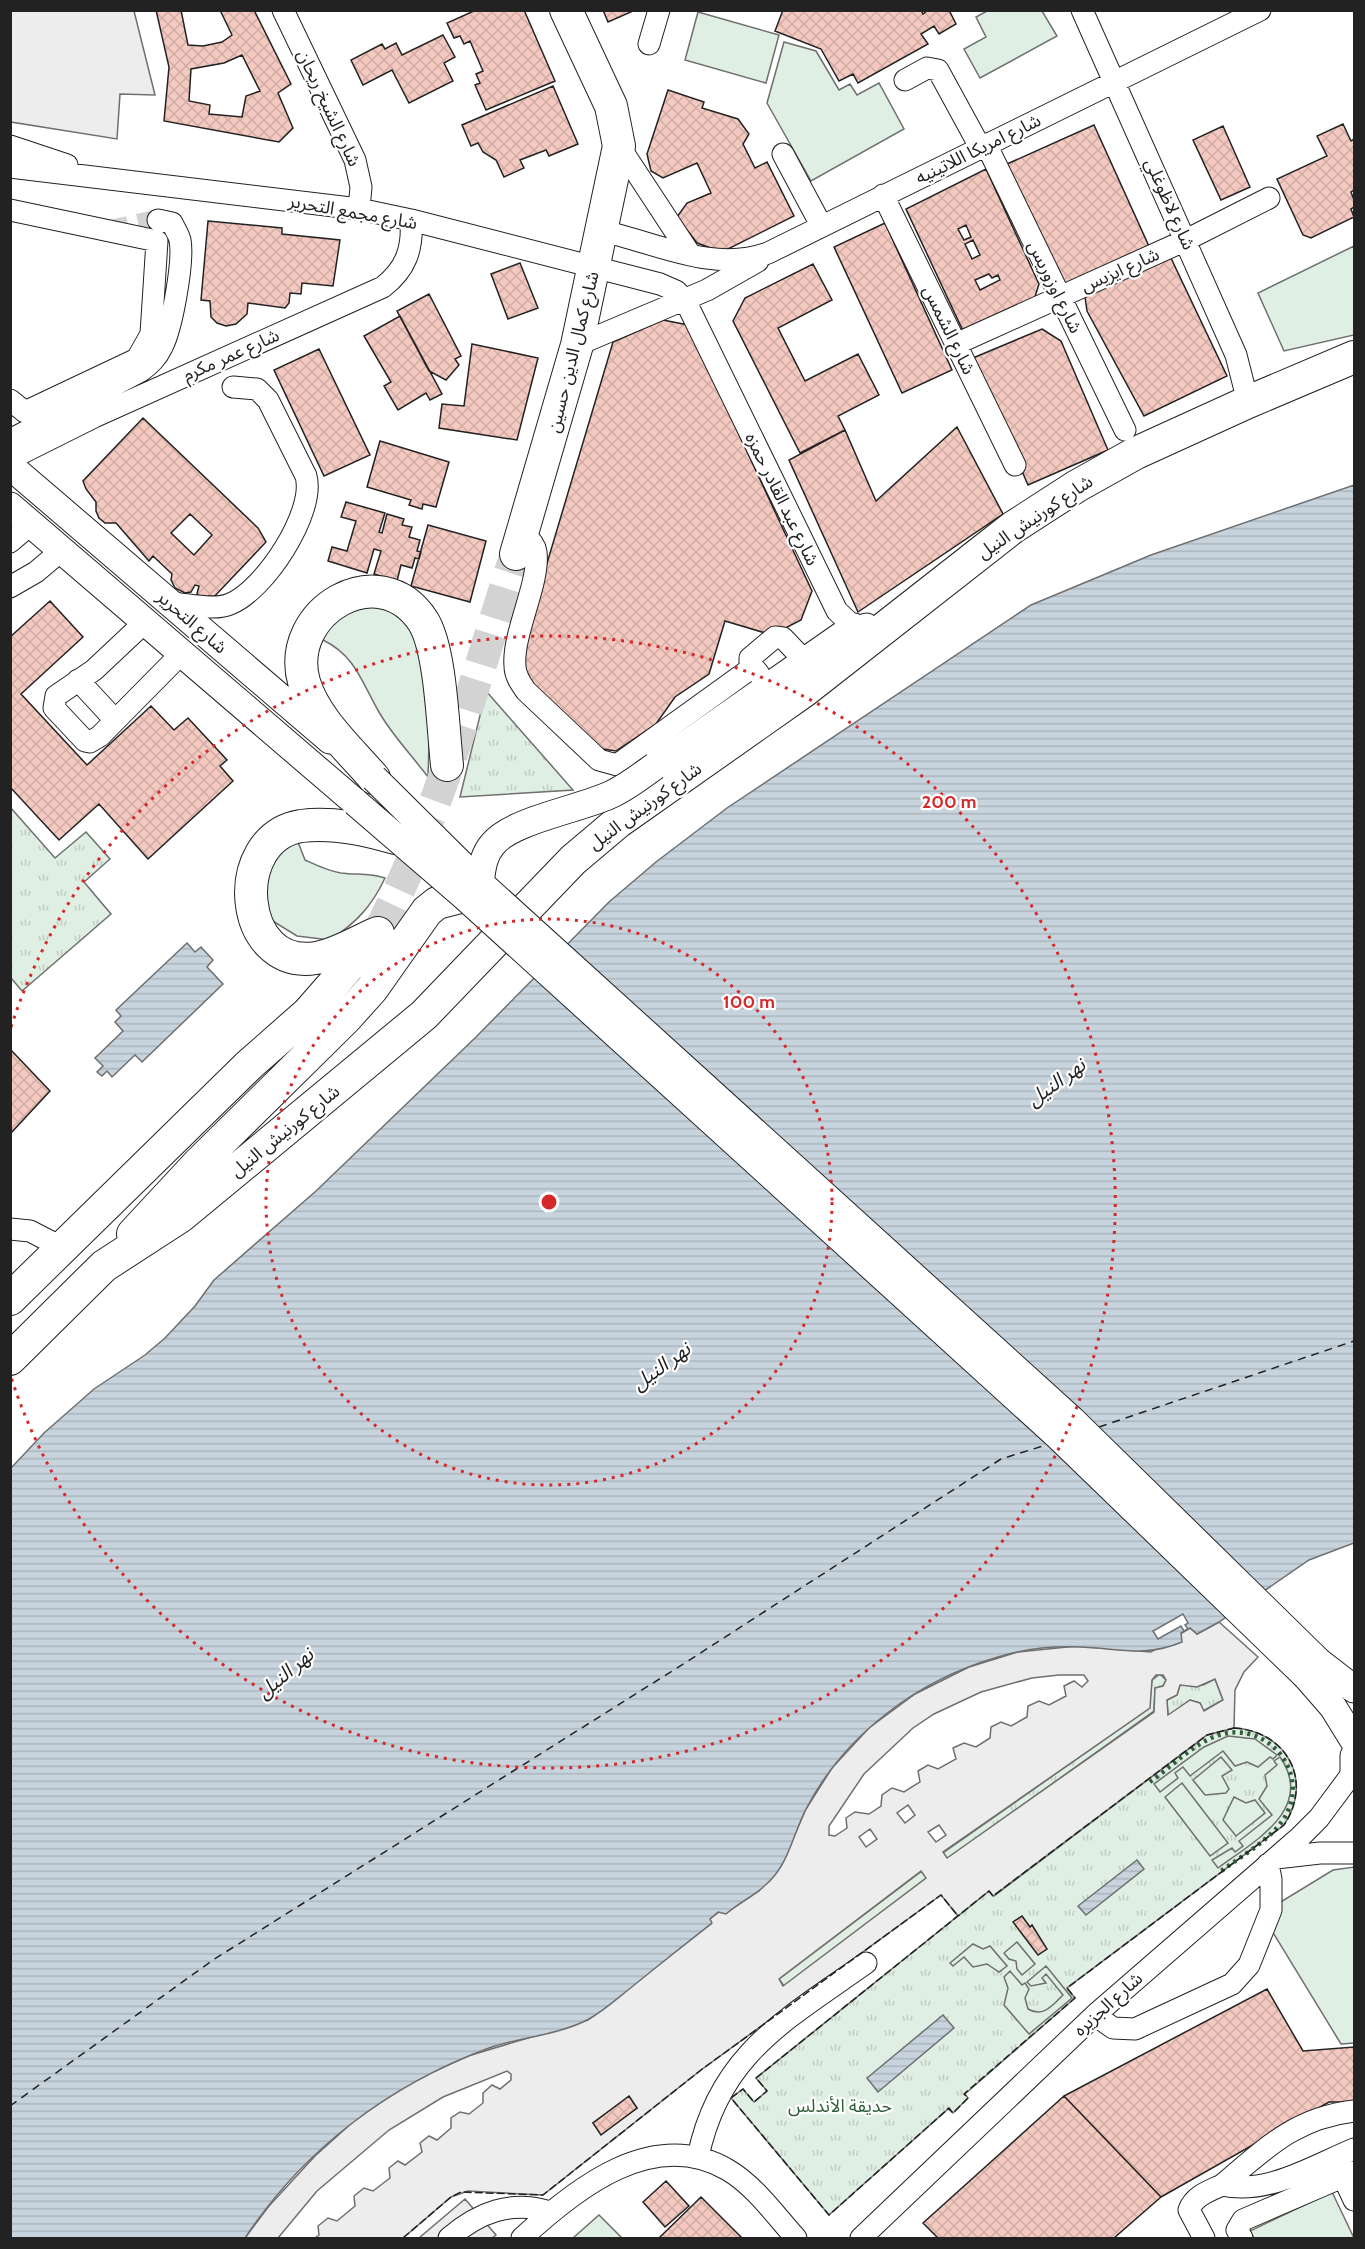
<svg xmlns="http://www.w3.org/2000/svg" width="1365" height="2249" font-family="Cabin,'Noto Sans Arabic',sans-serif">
<defs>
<pattern id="grass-tufts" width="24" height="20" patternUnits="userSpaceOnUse" patternTransform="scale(1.5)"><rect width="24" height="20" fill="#e0efe3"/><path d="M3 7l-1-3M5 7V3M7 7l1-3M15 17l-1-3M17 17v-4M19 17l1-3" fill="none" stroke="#c0cdc2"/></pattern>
<pattern id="water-rules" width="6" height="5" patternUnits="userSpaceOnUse" patternTransform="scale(1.5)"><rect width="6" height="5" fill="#c7d3dd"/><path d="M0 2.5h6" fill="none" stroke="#abb5bd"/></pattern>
<pattern id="building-cross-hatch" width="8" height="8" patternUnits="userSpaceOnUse" patternTransform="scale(1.5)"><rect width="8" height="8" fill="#f3c9c0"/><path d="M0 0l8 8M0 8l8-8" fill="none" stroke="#d0aca5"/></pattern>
</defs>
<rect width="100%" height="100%" fill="#fff"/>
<!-- grass -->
<path fill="url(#grass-tufts)" stroke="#6f6f6f" stroke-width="1.5" d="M486 691 573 790 460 797Z
M10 807 55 858 86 832 110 859 84 882 111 914 22 991 11 978Z
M1160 1674 1166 1680 1163 1686 1155 1688 1154 1711 947 1859 943 1853 1149 1708 1152 1680Z
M1215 1679 1223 1700 1203 1711 1200 1703 1190 1700 1168 1716 1167 1700 1177 1695 1180 1685H1203Z
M1234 1728C1286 1731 1314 1780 1284 1825L1067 1988 1075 1998 965 2094 968 2098 953 2113 948 2109 829 2215 731 2098 743 2089 754 2102 767 2091 756 2078 989 1891 994 1896 1207 1735Z
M922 1871 927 1878 784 1986 779 1979Z"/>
<!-- garden -->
<path fill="#e0efe3" stroke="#6f6f6f" stroke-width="1.5" d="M987 11H1042L1057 36 980 78 964 49 986 37 976 17Z
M698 12 779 35 766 83 685 60Z
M784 42 816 51 839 90 850 84 857 95 879 83 904 129 811 181 767 103Z
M1354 246V335L1284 351 1258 293Z
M373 603C380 606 393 607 399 612 436 638 429 737 428 777 413 757 395 738 382 717 363 687 358 657 323 640L325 626 345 611Z
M298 842 305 860C316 865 328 871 341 873 357 875 369 873 385 878 372 906 356 923 330 940L297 936 271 920C269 911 264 901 263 892 260 869 277 849 298 842Z
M1228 1736 1255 1739 1277 1755 1273 1759 1270 1757 1258 1767 1247 1762 1235 1766 1223 1751 1190 1776 1183 1767 1175 1773 1178 1778 1160 1792 1154 1784 1204 1747Z
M1221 1757 1232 1770 1222 1776 1229 1789 1226 1793 1205 1795 1193 1780Z
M1280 1757C1316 1809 1253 1842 1218 1868L1212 1860 1232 1848 1235 1852 1243 1846 1239 1841 1272 1815 1259 1799 1267 1786 1265 1775 1277 1765 1274 1761Z
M1182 1783 1228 1843 1210 1856 1165 1797Z
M1234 1797 1246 1803 1255 1800 1265 1813 1236 1836 1223 1820Z
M1354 1867V2043L1341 2044 1272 1931 1279 1903 1333 1870Z
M1017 1942 1035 1964 1022 1975 1017 1969 1016 1961 1009 1959 1004 1953Z
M973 1944 983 1949 990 1946 1007 1966 999 1972 987 1964 973 1967 964 1957 953 1966 950 1963Z
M1046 1966 1072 1998 1029 2034 1004 2005 1008 1988 1004 1977 1010 1971 1022 1985 1025 1983 1029 1989 1025 1998 1028 2009C1043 2018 1053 2005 1063 1995L1046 1974 1042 1978 1046 1983 1031 1986 1027 1982Z
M1332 2192 1354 2238H1254L1250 2231Z
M599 2215 622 2238H573Z"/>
<!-- parking -->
<path fill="#ededed" stroke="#6f6f6f" stroke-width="1.5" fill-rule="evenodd" d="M10 11H134L155 95 120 94 117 139 11 122Z
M1219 1622 1258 1657 1244 1672 1235 1690 1234 1728 1207 1735 993 1896 989 1891 958 1916 941 1895 701 2070 543 2195 468 2191 451 2197 403 2238H315L319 2235 318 2226 328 2218 337 2221 355 2206 354 2196 364 2188 373 2191 390 2178 389 2168 398 2161 405 2165 422 2152 420 2143 429 2136 437 2140 451 2128V2118L460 2112 469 2114 483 2103V2093L492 2085 500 2089 511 2080V2074L507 2071 443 2097 389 2130 317 2191 278 2238H245L269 2206 315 2156 363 2113 388 2096 415 2080 468 2056 588 2020 711 1924 710 1919 719 1912 726 1913 759 1891 782 1864 806 1809 832 1768 869 1728 915 1694 969 1667 1018 1652 1077 1646 1151 1652 1190 1628 1197 1634ZM1059 1675H1084L1088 1681 1082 1687 1074 1681 1064 1686 1066 1696 1049 1705 1039 1701 1028 1706 1027 1717 1011 1726 1001 1722 991 1727 990 1738 976 1747 964 1743 953 1748 956 1759 938 1769 928 1765 918 1771 920 1782 904 1792 892 1788 882 1795 881 1806 869 1814 855 1812 846 1818 847 1828 835 1836 829 1835V1826L864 1774 913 1728 934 1714 981 1692 1032 1678ZM1156 1675H1163L1166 1680 1163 1686 1155 1688 1154 1712 947 1858 943 1852 1150 1708 1152 1680ZM1215 1679 1223 1700 1204 1711 1200 1703 1190 1700 1168 1715 1167 1700 1177 1695 1180 1685 1197 1687ZM908 1805 915 1815 905 1823 897 1813ZM939 1825 946 1835 936 1842 928 1832ZM870 1829 877 1839 866 1847 859 1837ZM921 1871 926 1878 783 1986 779 1979ZM629 2097 637 2108 601 2134 593 2123Z
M465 2199 496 2235 492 2238H419Z"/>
<!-- water -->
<path fill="url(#water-rules)" stroke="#6f6f6f" stroke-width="1.5" d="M1354 485V1543L1309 1560 1219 1622 1197 1634 1190 1628 1181 1633 1182 1642C1144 1658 1119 1648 1079 1647 1052 1646 1024 1649 998 1657 918 1680 845 1734 806 1809 795 1830 790 1856 775 1875 761 1893 742 1900 726 1914L718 1912 710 1919 712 1923C685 1944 659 1965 633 1986 619 1997 605 2010 589 2019 559 2035 521 2037 489 2048 389 2085 304 2149 245 2238H11V1468L44 1433 94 1389 145 1355 165 1338 195 1306 214 1280 316 1191 476 1037 609 902 656 862 727 808 1031 605 1151 555Z
M187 943 195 952 201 947 213 960 207 967 223 984 142 1062 135 1055 112 1077 107 1071 102 1076 97 1072 103 1066 95 1058 123 1031 115 1022 121 1016 116 1010Z
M1137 1860 1144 1869 1086 1915 1078 1906Z
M943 2015 954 2028 878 2092 867 2078Z"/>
<!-- pier -->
<path fill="#fff" stroke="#6f6f6f" stroke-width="1.5" d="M1183 1614 1188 1623 1185 1625 1188 1629 1184 1631 1181 1626 1158 1639 1153 1631Z"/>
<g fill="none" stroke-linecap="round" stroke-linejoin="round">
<!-- ferry -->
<path stroke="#222" stroke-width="1.5" stroke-dasharray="8 6" stroke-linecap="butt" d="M1099 1427 1354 1341
M10 2106 213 1960 688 1661 1001 1459 1046 1445"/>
</g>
<!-- building -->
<path fill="url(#building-cross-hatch)" stroke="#222" stroke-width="1.5" fill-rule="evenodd" d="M156 10H181L188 45 203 46 222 42 232 35 220 10H254L291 84 278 93 293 128 279 142 164 121 169 67ZM242 55 260 91 246 96 242 117 209 114 210 105 189 101 191 69 224 63Z
M476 10H524L555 81 486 110 475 85 480 83 476 74 483 71 470 41 464 44 460 36 454 38 447 23Z
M603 10H630L631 12 608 22Z
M783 10H921L923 14 928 10H949L956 24 939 34 934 26 921 34 928 44 858 83 853 74 839 81 821 49 775 31Z
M443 35 455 57 444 63 453 81 409 103 392 70 363 85 351 60 382 44 385 49 396 43 402 55Z
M553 86 578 144 549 156 546 150 520 160 524 168 504 177 496 160 483 152 478 143 471 146 462 125Z
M668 90 704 102 702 108 738 119 749 134 743 144 755 168 767 162 794 216 722 252 697 243 677 217 687 203 711 193 697 163 663 178 651 171 647 154Z
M1343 124 1351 141 1354 139V190L1351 192 1354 200V207L1351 209 1354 217 1311 238 1303 235 1277 179 1327 156 1317 136Z
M1094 125 1152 253 1073 289 1061 283 1007 164Z
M1223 126 1250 187 1221 200 1193 140Z
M986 169 1039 284 1033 303 964 333 906 209ZM966 225 971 237 964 240 958 229ZM973 240 980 255 972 259 965 244ZM989 274 992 278 998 275 1000 280 980 290 975 280Z
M208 221 282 228V234L340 240 333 286 302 283 301 294 290 293 289 303 285 308 248 303 247 314 236 324 226 326 217 323 211 317 210 301 201 300Z
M885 223 952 370 902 393 834 247Z
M1169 254 1227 376 1144 416 1087 311 1085 297Z
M520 263 538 308 508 319 491 274Z
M813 264 832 300 778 328 805 381 858 354 879 395 838 416 845 430 800 453 733 321 745 298Z
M429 294 461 356 455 359 459 365 446 380 429 371 397 311Z
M400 316 442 394 430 400 426 393 398 410 384 386 391 382 364 336Z
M663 320 688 325 812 591 801 620 772 635 725 621 709 674 675 697 656 724 616 751 603 749 583 738 525 680V637L613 342Z
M1042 329 1061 341 1108 450 1028 485 973 358Z
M472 344 538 358 517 440 439 428 442 404 464 406Z
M319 349 370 455 324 476 274 370Z
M143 418 258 528 266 542 212 599 209 596 204 601 197 594 199 586 195 585 191 592 185 593 175 588 171 580 172 574 153 556 149 561 116 523H105L99 518 96 511V502L86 489 83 481ZM190 514 212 535 194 555 171 533Z
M957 427 1003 514 858 612 789 460 845 430 876 501Z
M380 441 449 462 436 507 423 504 422 509 409 505 411 500 367 487Z
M346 502 385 513 379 532 382 533 387 514 404 519 402 525 412 527 409 537 420 540 417 551 421 552 419 559 415 558 412 568 401 565 397 581 374 574 381 551 374 549 367 573 328 561 332 547 347 551 356 521 341 517Z
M428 525 486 541 470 602 411 586Z
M50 601 83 637 21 694 87 765 151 706 174 730 188 718 227 760 220 766 233 781 148 859 99 804 59 840 10 787V637Z
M10 1049 50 1091 10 1134Z
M1022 1916 1030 1927 1032 1925 1047 1949 1038 1955 1013 1922Z
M1267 1989 1303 2051 1354 2047V2102H1329L1161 2197 1064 2096Z
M629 2096 637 2108 601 2135 593 2123Z
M1064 2096 1161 2197 1114 2238H938L923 2223Z
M666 2181 689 2206 665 2227 643 2202Z
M701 2197 742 2238H659Z"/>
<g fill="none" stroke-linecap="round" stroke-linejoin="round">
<!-- minor-tunnel -->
<path stroke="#d3d3d3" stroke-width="21" stroke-dasharray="21 10" stroke-linecap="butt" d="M108 231 158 220"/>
<!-- highway-tunnel -->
<path stroke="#d3d3d3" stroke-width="32" stroke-dasharray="32 16" stroke-linecap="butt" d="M378 933C440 814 474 681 516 554"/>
<defs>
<path id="minor" d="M283 10 355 160 361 187 359 209
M1082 10 1236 355 1248 402
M649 44 659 10
M905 80 927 68 938 70 980 147
M986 144 1125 430
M10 146 67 165
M619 146 690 254
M783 154 821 225
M10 167 359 209 411 220 660 284 676 291 685 300 837 611 854 627 867 624
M883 195 1015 465
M10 210 157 241 151 334 137 359 25 412 10 400
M602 231C658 243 712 273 768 253L1260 10
M956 344 1186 240 1269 198
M577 345 707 290 758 261
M10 440 141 371C150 364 157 358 162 347 172 328 184 261 180 240 179 235 175 229 172 223L158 220
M10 459 94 417 383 287C406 269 413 249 411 220
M523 534C530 539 535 544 536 552 540 583 512 634 515 666 515 676 521 684 526 691L599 760 617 765 753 667
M10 542 31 524
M10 587 36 572 62 550
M171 603C188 604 215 611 230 604 264 591 316 512 306 476L268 400 257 389 233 387
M144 623 94 670 56 696 54 708 85 741 90 742 100 736 180 655
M759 674 750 663V658L775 637 783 638 804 660
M78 680 115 720
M10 1229 30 1231 63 1248
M1276 1858 1320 1853H1354
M1095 2015 1113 2028 1135 2029 1232 1984 1249 1965 1271 1910V1879L1268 1864
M698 2157C719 2054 786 2020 866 1963
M1338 2166 1354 2200
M1222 2185C1266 2148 1295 2118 1354 2111
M449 2238C479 2212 511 2200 550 2212
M522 2238C575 2189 653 2126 728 2170 755 2186 775 2215 796 2238
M861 2238 1095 2015 1300 1837 1319 1818 1354 1771
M1204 2238 1189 2210C1194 2196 1209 2191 1222 2185 1268 2195 1313 2166 1354 2149
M1242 2238 1237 2230 1243 2220 1354 2172"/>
<path id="major" d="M10 466 330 740
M10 506 355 802
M655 766 854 627
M1319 1662 1354 1689
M1306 1676 1333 1707 1354 1741
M1354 1756V1772"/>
<path id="highway" d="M516 554 577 345 619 146 611 106 566 10
M374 778C350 750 315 719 304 682 284 611 380 555 423 621 441 649 443 730 447 765
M375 934C357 942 336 955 316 958 238 971 227 838 301 826 333 822 365 829 395 838
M133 1234 198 1164 346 1018 372 989 427 911 437 903 464 896
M10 1299 249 1065 308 1013 378 933
M10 1359 104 1266 181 1216 424 1015 573 860 618 822 804 691 1012 528 1077 486 1136 453 1248 402 1354 357"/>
</defs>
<!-- minor casing -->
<use href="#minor" stroke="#222" stroke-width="23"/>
<!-- major casing -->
<use href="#major" stroke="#222" stroke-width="29"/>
<!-- highway casing -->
<use href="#highway" stroke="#222" stroke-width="34"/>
<!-- minor -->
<use href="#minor" stroke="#fff" stroke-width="21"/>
<!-- major -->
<use href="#major" stroke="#fff" stroke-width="27"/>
<!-- highway -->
<use href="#highway" stroke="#fff" stroke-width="32"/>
<defs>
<path id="major-bridge" d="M374 778 480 883 1072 1420 1319 1662
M355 802 464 896 1058 1436 1306 1676
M480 883C482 869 483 855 493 844 512 820 581 809 612 794 627 787 641 776 655 766"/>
</defs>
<!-- major-bridge casing -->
<use href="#major-bridge" stroke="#222" stroke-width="29" stroke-linecap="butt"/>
<!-- major-bridge -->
<use href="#major-bridge" stroke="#fff" stroke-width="27"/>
<!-- hedge -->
<path stroke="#2f5e38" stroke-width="4.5" stroke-dasharray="3 4.5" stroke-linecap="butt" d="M1150 1782C1171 1767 1194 1743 1219 1735 1266 1720 1310 1771 1286 1815 1273 1839 1241 1856 1220 1872"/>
<!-- fence -->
<path stroke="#222" stroke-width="1.5" stroke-dasharray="8 3" stroke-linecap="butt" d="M1234 1728C1286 1731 1314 1780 1284 1825L1067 1988 1075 1998 964 2094 968 2098 953 2113 949 2108 829 2215 731 2098 743 2089 754 2102 767 2091 756 2078 989 1891 993 1896 1207 1735Z
M403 2238 451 2197 461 2192 543 2195 701 2070 941 1895 958 1916"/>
</g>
<!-- distance rings -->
<g fill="none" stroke="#d62828" stroke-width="3" stroke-dasharray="3 6">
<circle cx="549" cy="1202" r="283"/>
<path d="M11 1027A566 566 0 1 1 11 1377"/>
</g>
<g text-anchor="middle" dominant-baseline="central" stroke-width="4.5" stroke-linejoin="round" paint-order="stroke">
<!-- street labels -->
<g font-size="18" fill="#222" stroke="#fff">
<text transform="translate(329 108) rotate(65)">شارع الشيخ ريحان</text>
<text transform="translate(978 149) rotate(-26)">شارع امريكا اللاتينيه</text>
<text transform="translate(1170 204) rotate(66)">شارع لاظوغلي</text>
<text transform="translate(353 212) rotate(10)">شارع مجمع التحرير</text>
<text transform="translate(1120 270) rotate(-24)">شارع ايزيس</text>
<text transform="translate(1055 287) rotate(64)">شارع اوزوريس</text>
<text transform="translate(949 330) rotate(64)">شارع الشمس</text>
<text transform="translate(573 352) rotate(-76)">شارع كمال الدين حسين</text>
<text transform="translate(231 355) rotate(-24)">شارع عمر مكرم</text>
<text transform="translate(782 499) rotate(64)">شارع عبد القادر حمزه</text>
<text transform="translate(1035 517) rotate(-34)">شارع كورنيش النيل</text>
<text transform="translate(192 622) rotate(41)">شارع التحرير</text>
<text transform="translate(645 806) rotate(-36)">شارع كورنيش النيل</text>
<text transform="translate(285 1131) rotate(-39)">شارع كورنيش النيل</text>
<text transform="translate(1108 2004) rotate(-42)">شارع الجزيره</text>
</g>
<!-- park labels -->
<g font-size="18" fill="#2f5e38" stroke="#fff">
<text x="840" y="2106">حديقة الأندلس</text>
</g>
<!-- water labels -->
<g font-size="20" font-style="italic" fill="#222" stroke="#fff">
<text transform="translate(1056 1082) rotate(-36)">نهر النيل</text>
<text transform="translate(661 1366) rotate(-36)">نهر النيل</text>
<text transform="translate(285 1673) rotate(-40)">نهر النيل</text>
</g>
</g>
<circle cx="549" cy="1202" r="9" fill="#d62828" stroke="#fff" stroke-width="3"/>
<g font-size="18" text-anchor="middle" font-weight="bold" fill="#d62828" stroke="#fff" stroke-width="4.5" stroke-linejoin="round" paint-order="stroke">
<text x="949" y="808">200 m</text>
<text x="749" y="1008">100 m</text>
</g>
<!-- border -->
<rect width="1365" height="2249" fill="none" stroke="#222222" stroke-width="24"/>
</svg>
